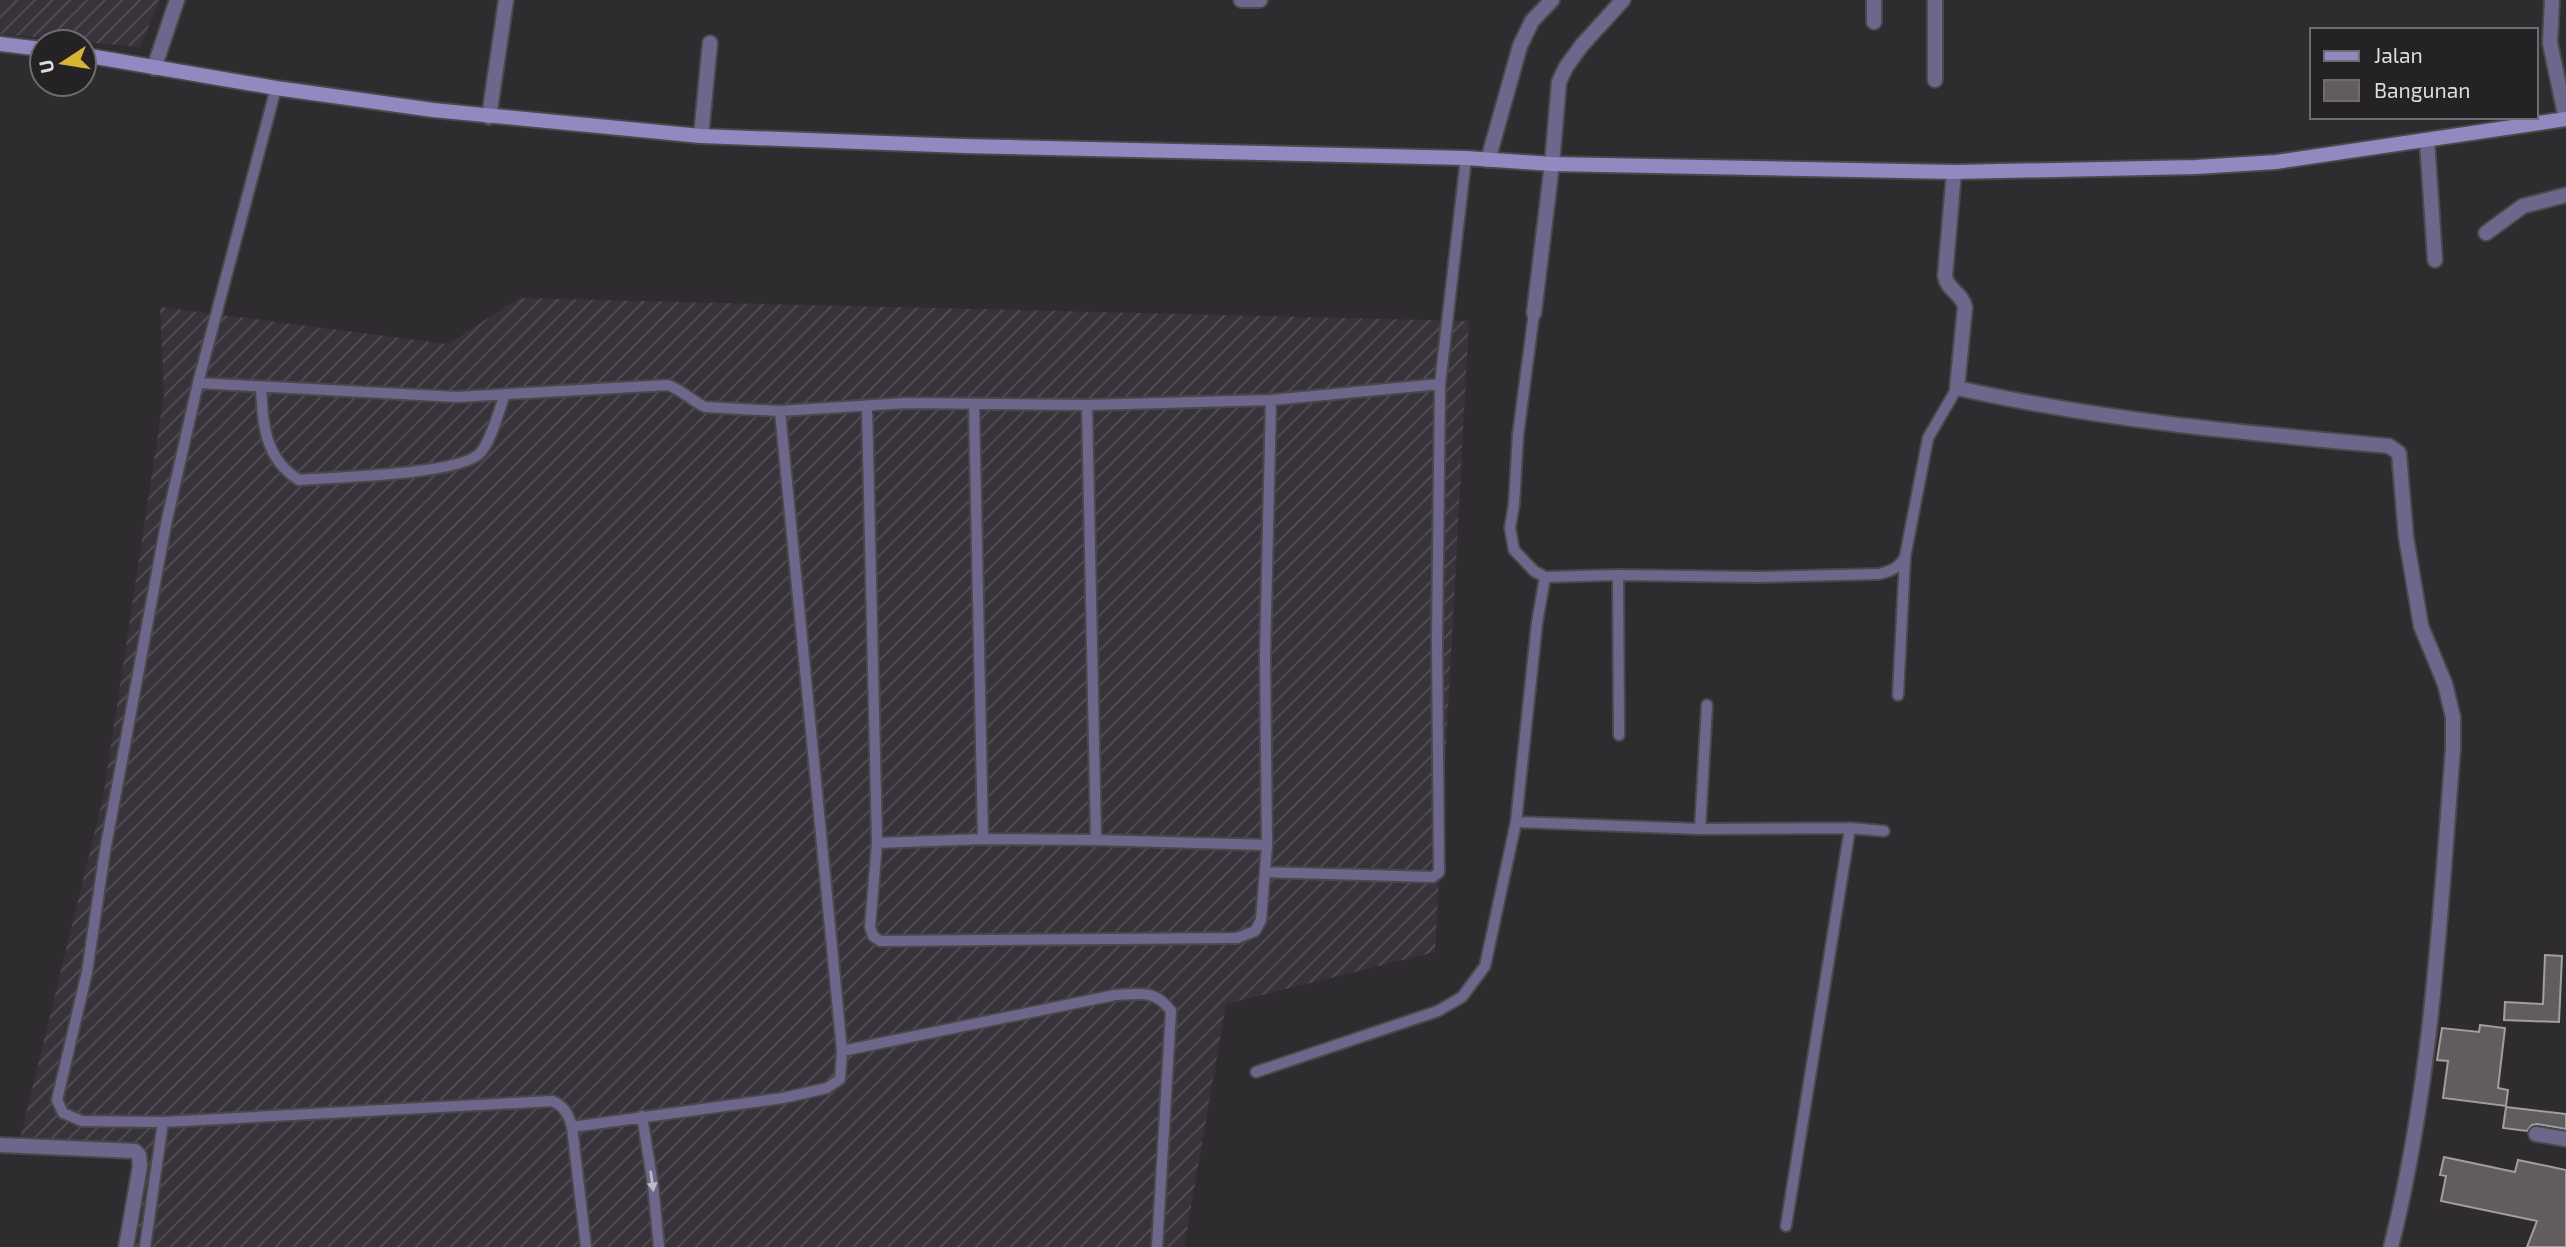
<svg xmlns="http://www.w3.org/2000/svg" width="2566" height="1247" font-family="'Exo 2',sans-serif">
<defs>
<pattern id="industrial-furrows" width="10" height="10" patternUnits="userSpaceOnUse" patternTransform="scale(1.75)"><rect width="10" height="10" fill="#38323a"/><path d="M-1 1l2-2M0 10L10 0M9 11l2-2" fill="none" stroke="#544f56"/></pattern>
</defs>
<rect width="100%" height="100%" fill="#2e2c2e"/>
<!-- industrial -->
<path fill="url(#industrial-furrows)" d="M0 0H160L140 47 0 34Z
M519 298 1469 321 1435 952 1226 1004 1184 1247H132L140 1153 17 1151 103 798 164 394 160 307 448 344Z"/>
<!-- building -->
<path fill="#615d5f" stroke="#a29ea0" stroke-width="2" d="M2545 955 2562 956 2559 1022 2504 1020 2505 1002 2543 1004Z
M2480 1025 2505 1028 2498 1088 2508 1090 2506 1106 2443 1098 2448 1061 2437 1060 2442 1028 2479 1032Z
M2506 1107 2566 1114V1129L2537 1124 2532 1125 2527 1131 2503 1128Z
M2444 1157 2515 1172 2518 1160 2566 1170V1247H2527L2537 1221 2441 1201 2446 1176 2440 1175Z"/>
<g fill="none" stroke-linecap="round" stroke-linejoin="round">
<defs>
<path id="lane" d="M276 88 198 383 457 397 668 385C682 390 692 401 705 407L780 411 906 403 1087 405 1271 400 1440 384
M1534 313 1518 435 1514 504 1510 528 1514 550 1534 571 1545 577 1618 575 1759 577 1879 574C1891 571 1899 568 1905 557L1928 438 1957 388
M198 383 166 524 105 851 87 972 57 1100 63 1113 82 1121 163 1122 552 1101C564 1105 569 1115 572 1127L586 1247
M261 387C263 424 264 458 299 480 333 477 460 475 480 453 491 442 499 410 505 394
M974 405 983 839 1096 840
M1087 405 1096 840 1267 845
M867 407 877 843 983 839
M780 411 842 1051
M1618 575 1619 735
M1898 695 1905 558
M1516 822 1700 829 1850 828 1884 831
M1700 829 1707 705
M877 843 870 927 873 936 880 941 1237 938 1255 931 1261 920 1267 845 1265 656 1271 400
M1265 872 1433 877 1439 872 1437 640 1440 384 1466 158
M1256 1072 1438 1011 1462 997 1485 966 1516 822 1537 623 1545 577
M642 1116 653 1185 659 1247
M572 1127 783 1098 827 1088 840 1079 842 1051 1115 995C1139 994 1155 989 1171 1011L1157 1247
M1786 1226 1850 828
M145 1247 163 1122"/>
<path id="street" d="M1241 0H1260
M2552 0 2550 43 2566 119
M1874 22V0
M154 68 177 0
M1935 80V0
M489 117 506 0
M701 136 710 43
M2427 140 2435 260
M1488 160 1520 46 1532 21 1552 0
M1954 172 1945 276C1947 290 1962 293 1965 307L1957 388C2099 420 2245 433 2389 446L2399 453 2406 537 2421 626 2445 684 2453 717V748C2440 915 2432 1084 2391 1247
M2486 233 2523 206 2566 195
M1534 313 1552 164 1559 82 1566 67 1582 45 1623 0
M2536 1134 2566 1139
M0 1145 135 1151 139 1155 140 1166 126 1247"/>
<path id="secondary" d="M0 44 42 49
M84 55 276 88 433 110 701 136 964 146 1466 158 1552 164 1954 172 2196 167 2276 162 2566 119"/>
</defs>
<!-- lane casing -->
<use href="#lane" stroke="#4a484a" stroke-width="14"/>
<!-- street casing -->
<use href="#street" stroke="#4a484a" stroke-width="18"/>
<!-- secondary casing -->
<use href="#secondary" stroke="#4a484a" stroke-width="18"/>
<!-- lane -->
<use href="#lane" stroke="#6d688b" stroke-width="10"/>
<!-- street -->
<use href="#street" stroke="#6d688b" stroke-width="14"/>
<!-- secondary -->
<use href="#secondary" stroke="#9289c0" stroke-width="14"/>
</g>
<!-- one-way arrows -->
<defs><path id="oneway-solid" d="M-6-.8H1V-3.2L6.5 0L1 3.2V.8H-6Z" transform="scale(1.75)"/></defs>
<use fill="#bbb9c5" href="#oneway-solid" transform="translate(652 1181) rotate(82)"/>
<!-- legend -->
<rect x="2310" y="28" width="228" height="91" fill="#242224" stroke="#6e6c6e" stroke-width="2"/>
<rect x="2324" y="51" width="35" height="10" fill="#9289c0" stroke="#6e6c6e" stroke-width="2"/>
<text x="2374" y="63" font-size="21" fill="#dddcde">Jalan</text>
<rect x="2324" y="80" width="35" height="21" fill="#615d5f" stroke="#6e6c6e" stroke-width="2"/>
<text x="2374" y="98" font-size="21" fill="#dddcde">Bangunan</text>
<!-- north arrow -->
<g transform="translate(63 63) rotate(258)"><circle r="33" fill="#242224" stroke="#6e6c6e" stroke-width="2"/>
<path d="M0-5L12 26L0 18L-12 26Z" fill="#d7b434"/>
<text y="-10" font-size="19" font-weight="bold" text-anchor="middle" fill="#dddcde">U</text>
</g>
</svg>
